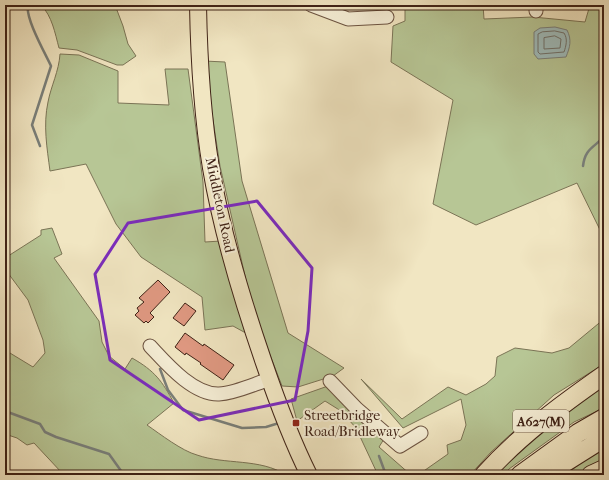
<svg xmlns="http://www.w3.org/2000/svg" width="609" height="480" font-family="'IM FELL French Canon',serif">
<rect width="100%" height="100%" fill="#f1e6c2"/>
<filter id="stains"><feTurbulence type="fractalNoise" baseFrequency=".005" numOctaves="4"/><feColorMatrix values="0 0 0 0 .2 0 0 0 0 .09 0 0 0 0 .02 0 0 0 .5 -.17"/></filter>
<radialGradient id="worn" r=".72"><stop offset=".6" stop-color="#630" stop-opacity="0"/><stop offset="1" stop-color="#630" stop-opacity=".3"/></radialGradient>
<!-- green -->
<path fill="#b7c695" stroke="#7b7456" d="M41 5H115L123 26 128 44 136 56 123 65H117L77 50 59 48C55 33 52 16 41 5Z
M408 5H483L484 19 533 17 585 22 590 5H604V238L577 183 476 225 433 204 453 100 391 62 393 26 405 21V9Z
M60 54 79 55 118 71V103L169 105 165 69H188L203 182 205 242 221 241 253 337 233 326 205 330 202 297 141 257 116 224 86 164 50 171C47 148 43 125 48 102 51 86 59 71 60 54Z
M204 61 225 62 242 181 288 333 344 368 333 376 298 387 282 386 253 311 220 166Z
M52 228 62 254 54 258 99 321 102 342 109 356 125 369 132 358C155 371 162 381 174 403L147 425C160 434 182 451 197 455 225 465 260 458 286 475H65L62 473 34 443 27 445 17 438 5 434V350L33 367 45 353 43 340 28 300 5 269V258L41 235V230Z
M604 319V364L554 395 491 452 470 475H418L448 454 447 445 461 440 466 425 461 399 403 428 361 379 402 419 448 387 466 395 486 384 495 376 497 357 515 348 552 353 569 348Z
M604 382V408L574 422 509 469 503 475H493L534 432Z
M328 386 384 439 379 447 411 475H378L356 428 341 411 325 401 297 421 291 399Z
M604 449V460L578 475H565L592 455Z"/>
<!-- water -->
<path fill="#9fbdbd" stroke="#797f7a" d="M555 27 567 30C572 40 570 47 566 57L538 59 534 54V32L540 28Z"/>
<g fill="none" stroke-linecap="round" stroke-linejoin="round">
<!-- shore -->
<path stroke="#6f706a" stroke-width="1" d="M555 31 564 33C568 39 566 46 564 52L540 54 538 52V34L542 32Z
M555 36 561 39 560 48 544 49V38Z"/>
<!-- stream -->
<path stroke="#797f7a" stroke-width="2.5" d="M28 5C25 18 45 53 51 66L32 125 40 146
M583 166C585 149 593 148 604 137
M160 369 168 390 183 410 242 428 266 427 279 423
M5 411 40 424 45 432 56 437 109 454 124 475
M379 456 386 475"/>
</g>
<!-- building -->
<path fill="#e09982" stroke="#3f2216" d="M158 280 170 292 150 313 154 317 148 323 146 321 144 323 135 315 139 311 137 308 144 302 139 298Z
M185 303 196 311 184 326 173 318Z
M185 333 203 346 204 344 234 365 223 380 200 364 201 363 186 353 185 355 175 347Z"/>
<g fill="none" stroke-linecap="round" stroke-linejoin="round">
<defs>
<path id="minor" d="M311 5 348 19 387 17
M536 11V5
M150 346C166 363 193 395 219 394 236 393 254 384 270 379
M330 381 357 409 400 446 421 433"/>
<path id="major" d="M198 5C199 60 202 114 211 168 222 234 242 299 264 363 277 401 291 439 309 475"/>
<path id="highway" d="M484 475C519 436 561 405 604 375
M520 475 578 433 604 418
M545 475 604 438
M591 475 604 469"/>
</defs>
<!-- minor casing -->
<use href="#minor" stroke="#6c5341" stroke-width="15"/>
<!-- major casing -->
<use href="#major" stroke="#3f2216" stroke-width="18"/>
<!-- highway casing -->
<use href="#highway" stroke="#3f2216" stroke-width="20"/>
<!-- minor -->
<use href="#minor" stroke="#f6efd7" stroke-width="13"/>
<!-- major -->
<use href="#major" stroke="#f1e6c2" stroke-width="16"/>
<!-- highway -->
<use href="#highway" stroke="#f1e6c2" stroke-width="18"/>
</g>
<!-- marked area -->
<path fill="none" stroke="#7b2cbf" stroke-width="3" stroke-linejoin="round" d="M257 201 312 268 308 331 295 400 199 420 110 360 95 274 128 223Z"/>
<!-- markers -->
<rect fill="#8f2418" stroke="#f6efd7" stroke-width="1.5" x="292" y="419" width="8" height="8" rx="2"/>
<g text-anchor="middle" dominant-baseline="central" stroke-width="4" stroke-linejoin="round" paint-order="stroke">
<!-- shield labels -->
<rect fill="#f6efd7" stroke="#766050" stroke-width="1" x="513" y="410" width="56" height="22" rx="3"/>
<g font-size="13" font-weight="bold" fill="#3f2216">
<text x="541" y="421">A627(M)</text>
</g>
<!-- street labels -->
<g font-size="14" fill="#3f2216" stroke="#f6efd7">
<text transform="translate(220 205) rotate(78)">Middleton Road</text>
</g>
<!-- poi labels -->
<g font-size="14" fill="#3f2216" stroke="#f6efd7" text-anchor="start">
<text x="304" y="415">Streetbridge<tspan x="304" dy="16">Road/Bridleway</tspan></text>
</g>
</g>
<!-- margin -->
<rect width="609" height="480" fill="none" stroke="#f1e6c2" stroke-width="20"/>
<rect x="6" y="6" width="597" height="468" fill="none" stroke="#3f2216" stroke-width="2"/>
<rect x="10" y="10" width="589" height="460" fill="none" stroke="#3f2216"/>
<rect width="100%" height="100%" filter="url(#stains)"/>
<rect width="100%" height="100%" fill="url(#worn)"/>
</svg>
